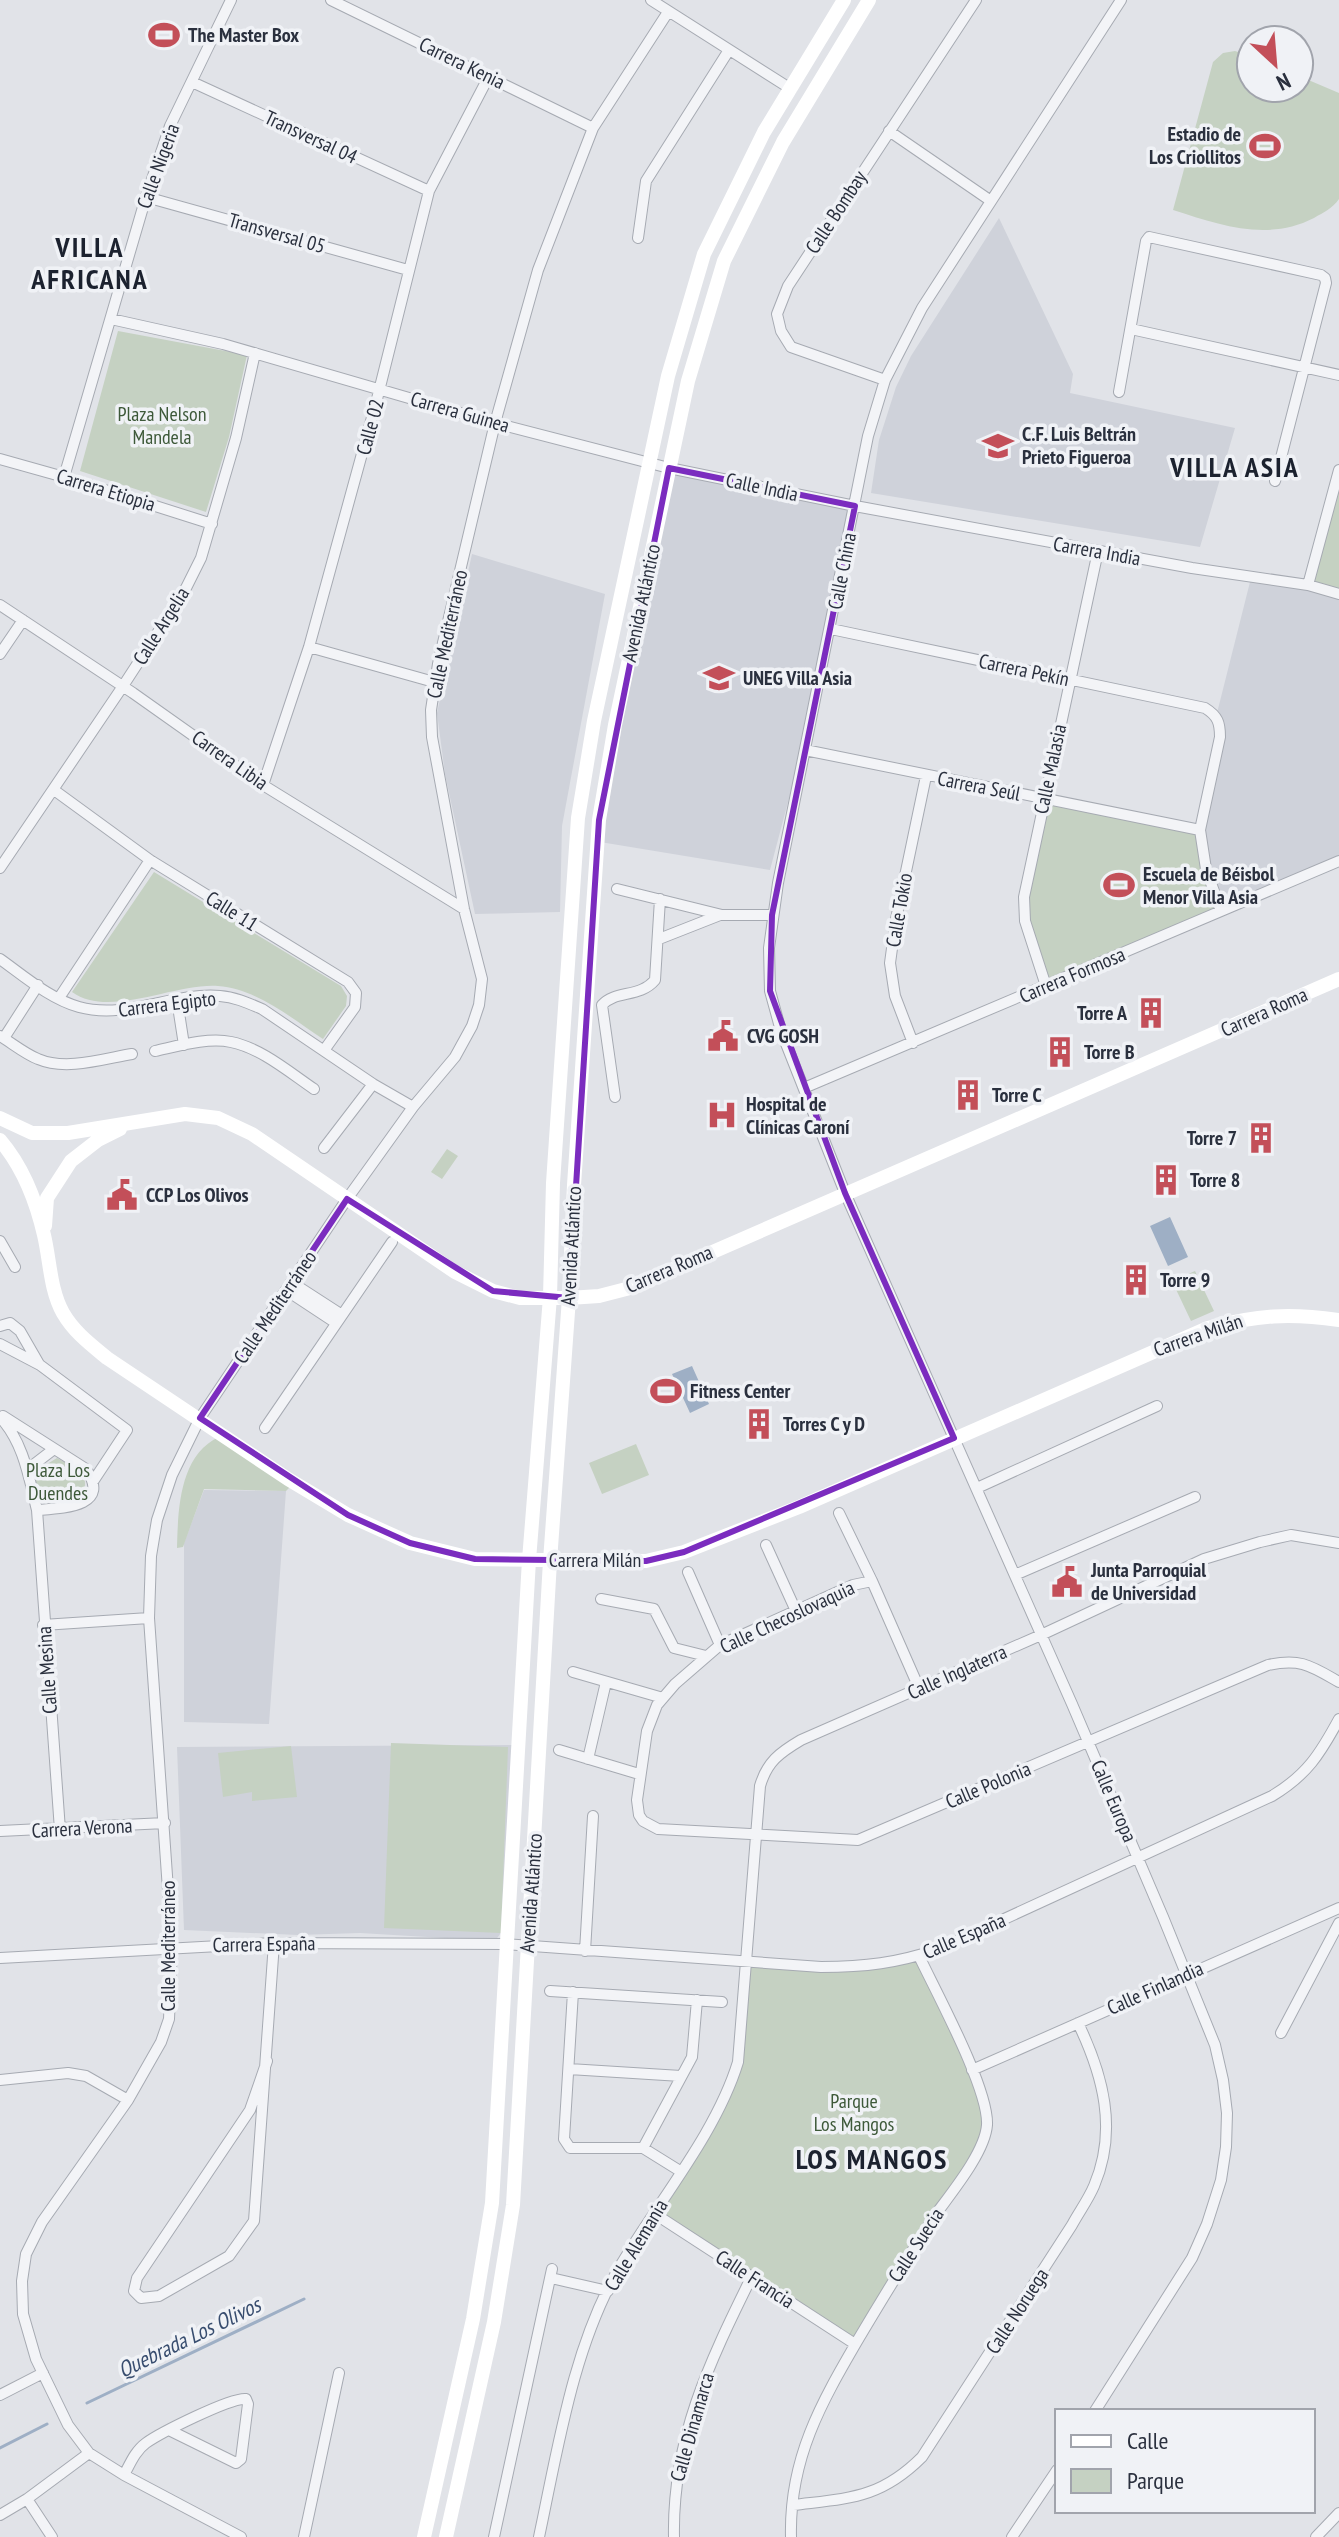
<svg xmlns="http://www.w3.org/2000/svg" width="1339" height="2537" font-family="'PT Sans Narrow',sans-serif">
<rect width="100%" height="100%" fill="#e1e3e8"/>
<!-- built -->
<path fill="#cfd2da" d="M999 218 1073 374 1070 393 1235 428 1200 547 871 493 879 440 896 387 911 356Z
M669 468 849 509 801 753 770 870 594 841Z
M472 554 605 594 562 826 560 912 475 914 445 774 437 713Z
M1251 578 1339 595V859L1223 908 1208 870 1202 832 1222 738 1217 713Z
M204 1490 286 1491 269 1724 184 1722V1543Z
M513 1745 503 1930 495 1941 360 1933 298 1935 184 1930 177 1747Z"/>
<!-- green -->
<path fill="#c5d1c2" d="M1235 51 1251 56V88H1299V76L1339 93V199C1332 209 1324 212 1314 218 1267 242 1220 225 1173 210L1213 62 1223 53Z
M118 331 247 355 229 437 206 512 80 471Z
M1339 472V591L1312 583Z
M1045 802 1198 833 1219 911 1046 983 1034 948 1026 899Z
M154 872 341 986 347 996 346 1006 323 1039C291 1018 257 989 218 986 174 983 109 1019 72 992Z
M447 1149 458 1156 442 1179 431 1172Z
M1195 1271 1214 1311 1191 1321 1172 1281Z
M219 1437 294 1483 286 1491 204 1489 183 1547 177 1548C178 1511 179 1455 219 1437Z
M636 1444 649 1475 602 1494 589 1463Z
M57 1458 83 1472C93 1506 63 1502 40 1502L34 1472Z
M391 1743 508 1747 501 1933 384 1928Z
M291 1746 297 1797 252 1801V1792L223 1797 218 1753Z
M919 1956 985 2108 981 2143 855 2344 655 2214 731 2085 744 1962 821 1967Z"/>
<!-- water -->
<path fill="#9eafc5" d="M1170 1217 1188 1257 1168 1266 1150 1226Z
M692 1366 709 1404 690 1413 672 1374Z"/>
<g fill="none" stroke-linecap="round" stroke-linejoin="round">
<!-- stream -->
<path stroke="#9eafc5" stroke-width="3" d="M87 2403 304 2299
M0 2448 47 2424"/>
<defs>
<path id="street" d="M331 0 593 128
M651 0 791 89
M192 82 429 191
M889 131 991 201
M146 197 408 270
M638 238 646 181 729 50
M111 319 223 344 495 423 669 468 855 506 1192 568 1308 585 1339 594
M1131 329 1339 375
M885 380 791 347 781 331 777 314 788 286 976 0
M1119 392 1146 241 1149 237 1321 275 1325 278 1326 283 1275 481
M0 459 64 477 212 524
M64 477 146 197 170 126 231 0
M1308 585 1339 470
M0 605 133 693 263 785 464 909
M831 629 1205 708C1218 716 1220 723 1220 737L1200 830 1206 869 1221 911
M309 647 434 682
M0 654 23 620
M805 750 1200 830
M263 785 309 647 377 399 429 191 489 76
M54 790 150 860 348 982 356 993 355 1007 325 1049
M0 868 123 686 184 592 201 558 236 438 255 353
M617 889 722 915H772
M659 939 720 915
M0 959C24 976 50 999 79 1007 127 1020 172 992 220 996 235 997 248 1003 262 1009L373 1084 413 1107
M1046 986 1025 921 1024 897 1098 551
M59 998 150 860
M177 1000 184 1045
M0 1036C12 1043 25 1054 38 1059 66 1071 103 1059 132 1054
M4 1038 38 985
M913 1043 895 996 890 963 896 919 926 776
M155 1051C178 1046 208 1037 231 1042 261 1048 289 1072 314 1089
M804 1088 1339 861
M615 1097 602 1005C615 990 640 998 655 980L660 899
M324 1148 373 1084
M0 1241 15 1267
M291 1282 342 1315
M286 1290 336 1323
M0 1326 10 1323 20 1331 39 1364
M0 1344 40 1365 127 1430 94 1480
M3 1416 86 1469C112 1507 63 1508 37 1510
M0 1417C24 1443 29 1478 37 1510L60 1830
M265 1428 392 1242
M28 1469 54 1449
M977 1488 1157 1406
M839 1513 872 1581
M766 1545 796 1611
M688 1572 720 1645
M1015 1575 1195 1497
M601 1599 654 1609 674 1648 706 1656
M43 1625 149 1618
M573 1672 663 1698
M919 1688 872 1581 853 1585 720 1645 675 1684 657 1705 647 1731 637 1800 639 1815 643 1821 658 1829 858 1840 1268 1665C1301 1658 1311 1666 1339 1682
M559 1750 639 1774
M588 1759 606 1682
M0 1831 165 1823
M585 1951 593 1816
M0 1958 274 1943 506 1944 821 1967C865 1967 897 1963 939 1949L1272 1796C1307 1775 1320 1754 1339 1719
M550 1991 722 2002
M573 1992 564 2139 570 2148H643L680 2171
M1281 2033 1339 1923
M267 2061 250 2110 137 2278 134 2291 141 2298 159 2296 229 2256 254 2221 274 1943
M569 2069 681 2076
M972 2070 1339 1908
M0 2080 68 2073 86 2076 128 2100
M643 2148 692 2057 697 2000
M655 2214 855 2344
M551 2278 608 2291
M0 2395 43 2373
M1095 2411 1192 2258 1207 2224 1221 2180 1226 2147 1227 2113 1223 2080 1215 2045 1163 1917 1072 1704 845 1193 781 1031 770 991 769 948 778 883 868 436 885 380 922 308 1121 0
M124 2475C130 2464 135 2451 146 2443 160 2433 231 2397 246 2399L248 2404 241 2459 236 2463 171 2431
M27 2499 52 2537
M793 2505C849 2498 880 2499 922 2457L1072 2225C1079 2212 1088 2200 1094 2186 1118 2130 1103 2075 1078 2023
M0 2515 27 2499 89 2453
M241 2537 124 2475 89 2453 68 2425 36 2359 23 2314 22 2281 26 2254 42 2222 128 2100 161 2042 169 2019 172 1947 149 1618 151 1556 157 1520 172 1475 200 1418 347 1199 413 1107 455 1057 472 1026 479 1005 482 979 464 909 432 737 431 710 438 664 495 423 538 270 593 128 668 12
M304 2537 339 2373
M494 2537 552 2269
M539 2537C558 2448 573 2347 619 2268 657 2203 716 2134 738 2062L760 1786C767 1762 779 1753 801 1740L1041 1635 1204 1559 1260 1542 1291 1535 1339 1543
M674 2537C672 2440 709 2363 751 2278
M791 2537C789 2459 821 2403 859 2338 884 2296 909 2255 936 2214 952 2192 985 2152 987 2125 989 2089 936 1992 919 1956
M1012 2537 1057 2470
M1316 2537 1339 2513"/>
</defs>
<!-- street casing -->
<use href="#street" stroke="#a6aab2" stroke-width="12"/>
<!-- street -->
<use href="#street" stroke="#f3f4f7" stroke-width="10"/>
<!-- secondary -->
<path stroke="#fff" stroke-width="14" d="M0 1118 32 1133H68L185 1114 218 1118 252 1134 455 1272 493 1291 520 1298H569L599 1296 630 1288 1339 979
M0 1140C23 1167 36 1200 44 1235 50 1260 50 1290 63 1313 74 1332 90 1344 107 1358L288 1479 348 1515 410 1543 475 1559 646 1561 684 1552 799 1507 1208 1328C1258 1315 1289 1313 1339 1320
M45 1226 47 1198 71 1161 98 1140 120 1129
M424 2537 473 2319 492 2203 529 1560 550 1297 553 1183 578 818 594 721 668 376 704 254 764 132 844 0
M446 2537 494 2322 513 2205 550 1561 569 1298 574 1185 599 820 615 725 688 381 724 261 783 142 869 0"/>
</g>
<!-- marked area -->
<path fill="none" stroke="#7b2cbf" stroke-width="6" stroke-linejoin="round" d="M669 468 855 506 772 915 770 991 845 1193 954 1438 684 1552 646 1561 475 1559 410 1543 348 1515 200 1418 347 1199 493 1291 569 1298 599 820Z"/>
<!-- icons -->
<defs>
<symbol id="stadium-bare" viewBox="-9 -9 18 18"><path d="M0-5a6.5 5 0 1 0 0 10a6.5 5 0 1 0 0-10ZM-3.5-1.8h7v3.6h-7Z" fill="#c34f59" stroke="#f0f2f6" stroke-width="2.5" paint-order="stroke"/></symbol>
<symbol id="university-bare" viewBox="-9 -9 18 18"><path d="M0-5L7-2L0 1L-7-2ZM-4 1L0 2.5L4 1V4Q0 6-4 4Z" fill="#c34f59" stroke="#f0f2f6" stroke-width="2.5" paint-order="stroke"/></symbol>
<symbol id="building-bare" viewBox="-9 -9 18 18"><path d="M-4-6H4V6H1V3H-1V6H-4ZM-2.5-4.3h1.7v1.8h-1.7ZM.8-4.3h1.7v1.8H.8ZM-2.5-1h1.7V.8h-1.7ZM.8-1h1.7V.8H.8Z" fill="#c34f59" stroke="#f0f2f6" stroke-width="2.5" paint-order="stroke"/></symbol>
<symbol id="civic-bare" viewBox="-9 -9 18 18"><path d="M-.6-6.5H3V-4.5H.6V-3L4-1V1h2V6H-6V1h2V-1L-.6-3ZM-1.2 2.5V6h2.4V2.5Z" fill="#c34f59" stroke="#f0f2f6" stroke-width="2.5" paint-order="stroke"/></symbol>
<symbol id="hospital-bare" viewBox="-9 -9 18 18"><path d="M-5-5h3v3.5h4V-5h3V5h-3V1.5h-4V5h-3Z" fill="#c34f59" stroke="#f0f2f6" stroke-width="2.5" paint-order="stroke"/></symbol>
</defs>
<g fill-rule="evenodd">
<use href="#stadium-bare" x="142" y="13" width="44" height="44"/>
<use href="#stadium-bare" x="1243" y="124" width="44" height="44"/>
<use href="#university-bare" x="976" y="424" width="44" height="44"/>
<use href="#university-bare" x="697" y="656" width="44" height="44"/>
<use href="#stadium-bare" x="1097" y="863" width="44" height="44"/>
<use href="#building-bare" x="1129" y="991" width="44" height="44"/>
<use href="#civic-bare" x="701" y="1014" width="44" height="44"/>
<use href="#building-bare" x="1038" y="1030" width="44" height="44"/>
<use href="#building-bare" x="946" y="1073" width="44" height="44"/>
<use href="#hospital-bare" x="700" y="1093" width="44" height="44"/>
<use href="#building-bare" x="1239" y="1116" width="44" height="44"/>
<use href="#building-bare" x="1144" y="1158" width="44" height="44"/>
<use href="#civic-bare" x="100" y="1173" width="44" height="44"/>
<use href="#building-bare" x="1114" y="1258" width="44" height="44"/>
<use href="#stadium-bare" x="644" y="1369" width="44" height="44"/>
<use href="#building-bare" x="737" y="1402" width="44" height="44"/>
<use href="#civic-bare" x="1045" y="1560" width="44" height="44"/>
</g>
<g text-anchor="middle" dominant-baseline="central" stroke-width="7" stroke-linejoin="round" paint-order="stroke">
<!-- poi labels -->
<g font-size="20" font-weight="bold" fill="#2a303e" stroke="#f0f2f6" text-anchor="start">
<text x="188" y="35">The Master Box</text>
<text x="1241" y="134" text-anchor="end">Estadio de<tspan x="1241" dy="23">Los Criollitos</tspan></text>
<text x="1022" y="434">C.F. Luis Beltrán<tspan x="1022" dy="23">Prieto Figueroa</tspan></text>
<text x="743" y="678">UNEG Villa Asia</text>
<text x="1143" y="874">Escuela de Béisbol<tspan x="1143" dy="23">Menor Villa Asia</tspan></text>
<text x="1127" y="1013" text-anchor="end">Torre A</text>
<text x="747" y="1036">CVG GOSH</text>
<text x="1084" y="1052">Torre B</text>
<text x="992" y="1095">Torre C</text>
<text x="746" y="1104">Hospital de<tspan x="746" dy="23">Clínicas Caroní</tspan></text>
<text x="1237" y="1138" text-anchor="end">Torre 7</text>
<text x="1190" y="1180">Torre 8</text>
<text x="146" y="1195">CCP Los Olivos</text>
<text x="1160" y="1280">Torre 9</text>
<text x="690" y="1391">Fitness Center</text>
<text x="783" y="1424">Torres C y D</text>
<text x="1091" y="1570">Junta Parroquial<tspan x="1091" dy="23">de Universidad</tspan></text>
</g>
<!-- street labels -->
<g font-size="20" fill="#2a303e" stroke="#f0f2f6">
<text transform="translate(462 63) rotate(26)">Carrera Kenia</text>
<text transform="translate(311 137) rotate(25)">Transversal 04</text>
<text transform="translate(158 166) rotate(-70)">Calle Nigeria</text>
<text transform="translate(836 212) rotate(-57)">Calle Bombay</text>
<text transform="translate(277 233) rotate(16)">Transversal 05</text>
<text transform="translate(460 412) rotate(16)">Carrera Guinea</text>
<text transform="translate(370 427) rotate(-75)">Calle 02</text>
<text transform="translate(762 487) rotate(12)">Calle India</text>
<text transform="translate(106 490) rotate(17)">Carrera Etiopia</text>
<text transform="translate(1097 551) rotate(10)">Carrera India</text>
<text transform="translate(842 571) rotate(-79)">Calle China</text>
<text transform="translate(641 603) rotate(-78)">Avenida Atlántico</text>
<text transform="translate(161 626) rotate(-58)">Calle Argelia</text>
<text transform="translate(447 634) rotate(-78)">Calle Mediterráneo</text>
<text transform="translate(1024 670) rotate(12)">Carrera Pekín</text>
<text transform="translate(230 760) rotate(35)">Carrera Libia</text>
<text transform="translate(1050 769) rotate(-78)">Calle Malasia</text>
<text transform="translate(979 786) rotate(11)">Carrera Seúl</text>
<text transform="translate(899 910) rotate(-80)">Calle Tokio</text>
<text transform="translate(232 911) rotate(32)">Calle 11</text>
<text transform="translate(1072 975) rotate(-23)">Carrera Formosa</text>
<text transform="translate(167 1004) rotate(-7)">Carrera Egipto</text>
<text transform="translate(1264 1012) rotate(-24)">Carrera Roma</text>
<text transform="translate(571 1246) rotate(-87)">Avenida Atlántico</text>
<text transform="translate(669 1269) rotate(-23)">Carrera Roma</text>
<text transform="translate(275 1307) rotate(-56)">Calle Mediterráneo</text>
<text transform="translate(1198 1335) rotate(-19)">Carrera Milán</text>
<text x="595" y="1560">Carrera Milán</text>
<text transform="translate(787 1617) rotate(-25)">Calle Checoslovaquia</text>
<text transform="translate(47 1670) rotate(-94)">Calle Mesina</text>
<text transform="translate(957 1672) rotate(-24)">Calle Inglaterra</text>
<text transform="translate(988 1785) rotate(-23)">Calle Polonia</text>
<text transform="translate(1114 1801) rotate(67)">Calle Europa</text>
<text transform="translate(82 1828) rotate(-3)">Carrera Verona</text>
<text transform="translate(531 1893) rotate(-86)">Avenida Atlántico</text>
<text transform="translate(964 1936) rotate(-23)">Calle España</text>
<text transform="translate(264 1944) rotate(-1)">Carrera España</text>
<text transform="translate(168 1946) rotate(-90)">Calle Mediterráneo</text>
<text transform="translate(1155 1988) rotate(-24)">Calle Finlandia</text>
<text transform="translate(636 2245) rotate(-59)">Calle Alemania</text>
<text transform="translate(916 2245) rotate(-57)">Calle Suecia</text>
<text transform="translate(755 2279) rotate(33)">Calle Francia</text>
<text transform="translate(1017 2311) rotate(-57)">Calle Noruega</text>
<text transform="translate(692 2427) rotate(-74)">Calle Dinamarca</text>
</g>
<!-- park labels -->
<g font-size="20" fill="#3d5939" stroke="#f0f2f6">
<text x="162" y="414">Plaza Nelson<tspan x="162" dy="23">Mandela</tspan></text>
<text x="58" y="1470">Plaza Los<tspan x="58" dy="23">Duendes</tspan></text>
<text x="854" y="2101">Parque<tspan x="854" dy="23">Los Mangos</tspan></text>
</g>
<!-- water labels -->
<g font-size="22" font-style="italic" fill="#384d6f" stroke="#f0f2f6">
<text transform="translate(189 2337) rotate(-26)">Quebrada Los Olivos</text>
</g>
<!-- district labels -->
<g font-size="28" font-weight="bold" letter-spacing="2" fill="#1c222f" stroke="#f0f2f6">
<text x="90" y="246">VILLA<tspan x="90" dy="32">AFRICANA</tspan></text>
<text x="1235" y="466">VILLA ASIA</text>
<text x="872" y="2158">LOS MANGOS</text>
</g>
</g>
<!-- legend -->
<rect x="1055" y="2409" width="260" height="104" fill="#f0f2f6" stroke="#a1a4ac" stroke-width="2"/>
<rect x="1071" y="2435" width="40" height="12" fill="#ffffff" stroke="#a1a4ac" stroke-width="2"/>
<text x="1127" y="2449" font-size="24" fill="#2a303e">Calle</text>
<rect x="1071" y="2469" width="40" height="24" fill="#c5d1c2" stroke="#a1a4ac" stroke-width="2"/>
<text x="1127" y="2489" font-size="24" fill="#2a303e">Parque</text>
<!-- north arrow -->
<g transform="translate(1275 64) rotate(154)"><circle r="38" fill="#f0f2f6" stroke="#a1a4ac" stroke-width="2"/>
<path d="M0-6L14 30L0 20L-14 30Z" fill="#c34f59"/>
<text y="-12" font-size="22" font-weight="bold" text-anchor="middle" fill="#2a303e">N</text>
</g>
</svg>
